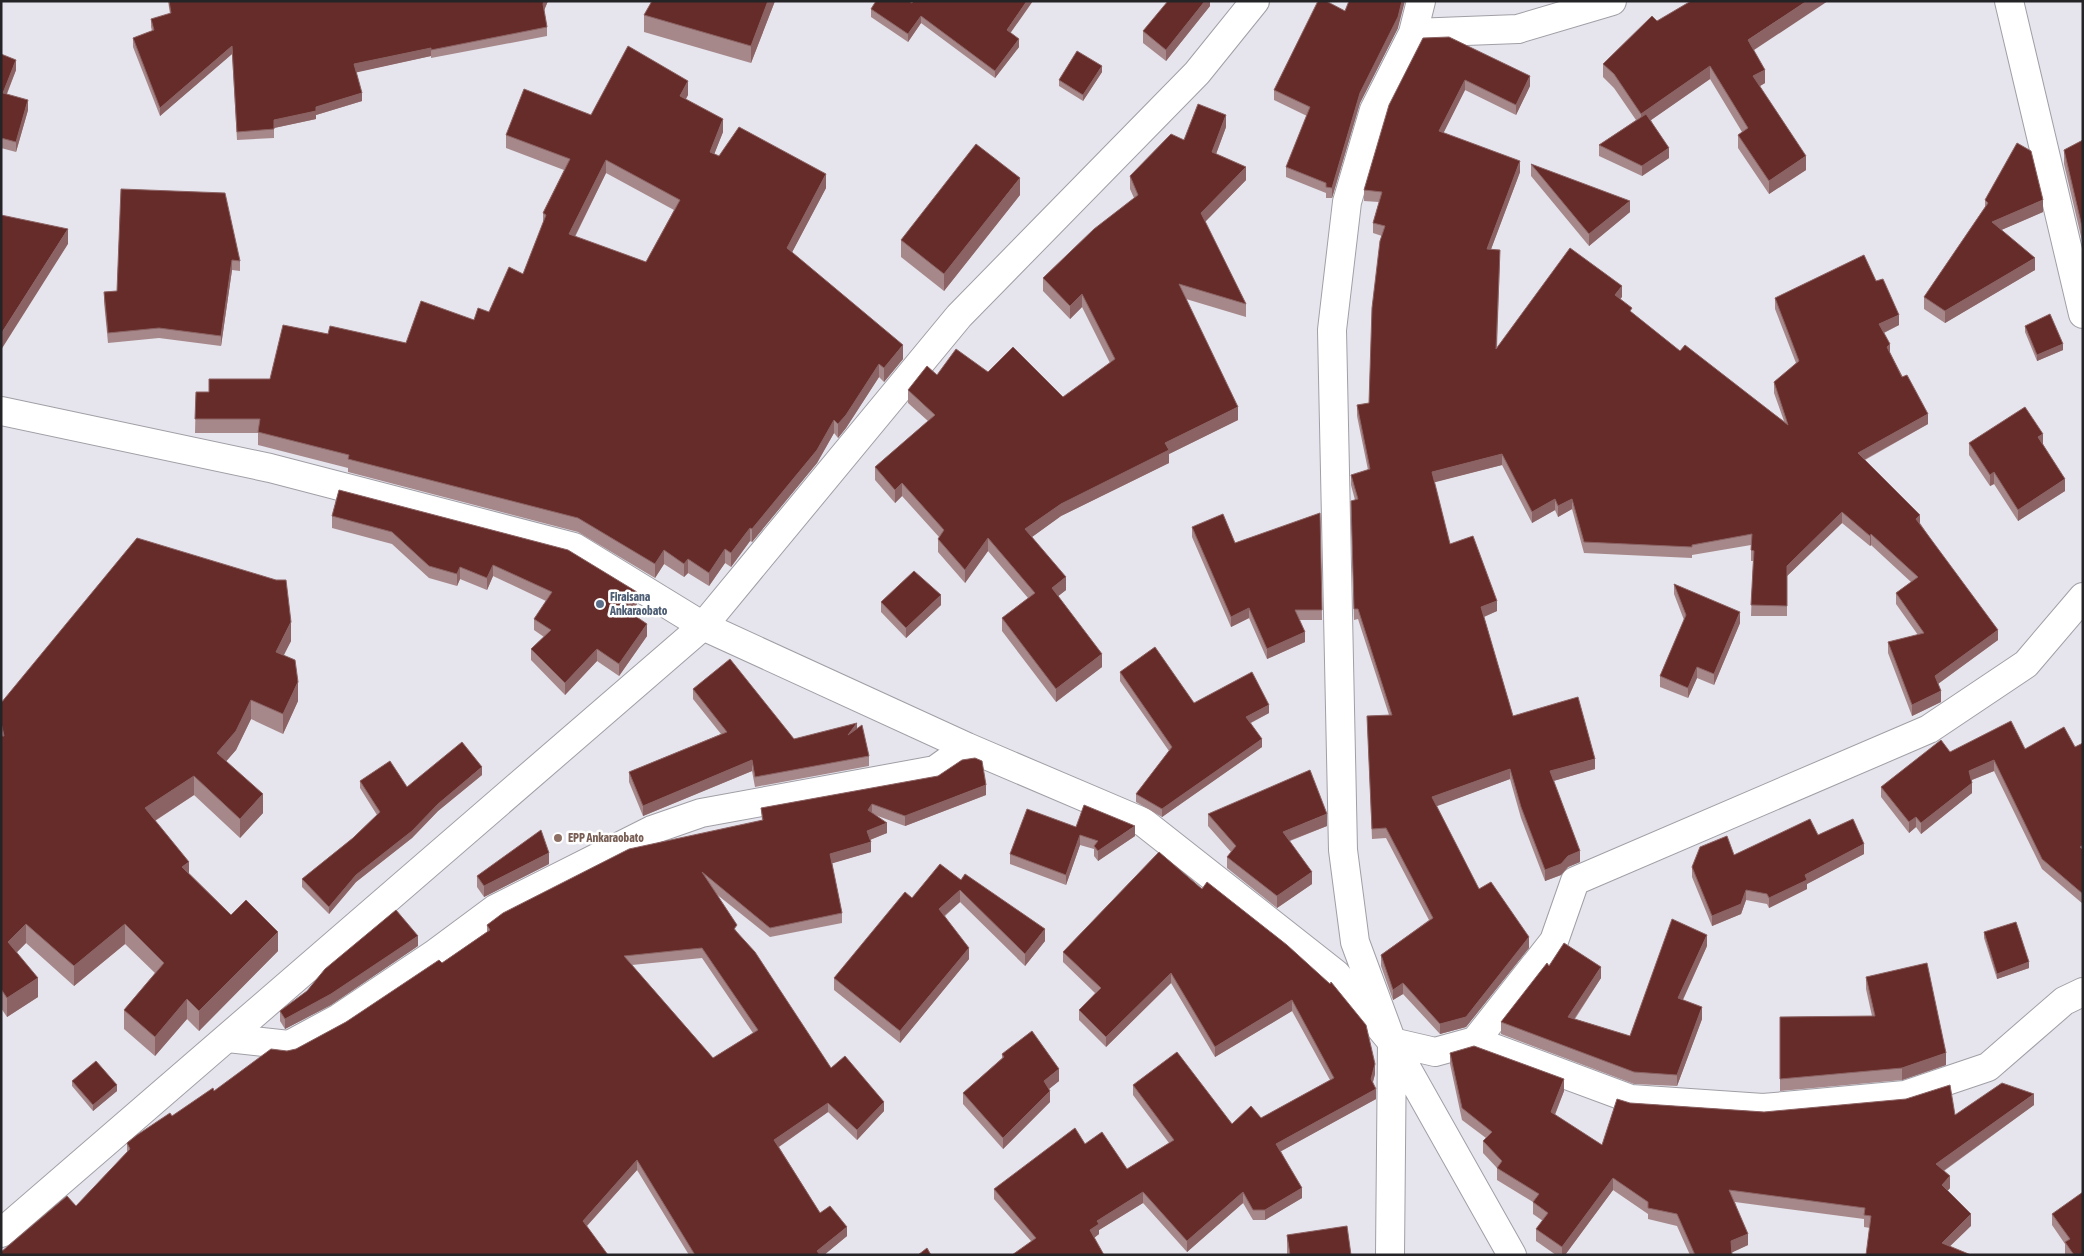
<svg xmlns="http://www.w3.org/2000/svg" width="2084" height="1256" font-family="'Asap Condensed',sans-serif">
<rect width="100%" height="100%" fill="#e6e4ec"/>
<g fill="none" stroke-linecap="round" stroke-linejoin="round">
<defs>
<path id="street" d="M1421 1 1413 33 1518 29 1612 1
M2009 1 2083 314
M1 411 270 468 574 547 703 626 967 747 1143 822 1336 974 1392 1042 1512 1255
M228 1038 289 1045 339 1018 433 955 495 909 652 830 701 813 935 770 967 747
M1475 1041 1631 1099 1763 1108 1905 1095 1988 1067 2064 1001 2083 992
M1392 1042 1435 1052 1475 1041 1554 941 1575 881 1929 729 2026 664 2083 597
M1390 1255 1392 1042 1355 942 1343 850 1332 330 1347 202 1374 110 1413 33"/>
<path id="secondary" d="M1 1233 703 626 959 316 1197 73 1255 1"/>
</defs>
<!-- street casing -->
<use href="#street" stroke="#a19fa6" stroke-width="30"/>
<!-- secondary casing -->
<use href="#secondary" stroke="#a19fa6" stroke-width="30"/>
<!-- street -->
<use href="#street" stroke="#fff" stroke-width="28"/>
<!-- secondary -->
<use href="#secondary" stroke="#fff" stroke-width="28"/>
</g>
<!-- wall -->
<path fill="#a6888a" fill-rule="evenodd" d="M168 1H548L544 10 547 27V36L431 58V56L356 72 362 101 316 115V119L274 128V138L237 140 232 54 160 116 133 47V38L152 31 151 27V19L170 14Z
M775 1 751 63 644 32V15Z
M1210 1V6L1166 61 1143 43V31Z
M912 3 1010 33 1019 47 995 78 921 23 908 42 871 17V9Z
M1345 11 1398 28 1360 103 1332 198H1326V193L1286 177V167L1307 116 1274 100V90Z
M1657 21 1753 50 1765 83 1760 86 1806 170 1769 194 1738 148V135L1742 132 1710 79 1651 120 1669 158 1642 176 1599 156V145L1636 120 1614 88 1603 77V64Z
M1423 38 1530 86 1516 115 1465 90 1443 133 1520 172 1491 249 1500 260 1497 349 1622 297 1620 299 1632 313 1680 351 1784 421 1774 393V382L1796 363 1775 309V298L1876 281 1899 325 1884 333 1890 353 1928 424 1865 460 1920 523 1998 640 1938 684 1941 702 1912 716 1888 653V642L1918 635 1896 604V593L1911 582 1871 545 1870 546 1842 523 1787 576V616H1751L1753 561H1751V545L1692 555V558L1584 553 1572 509 1558 517 1555 510 1532 523 1502 465 1434 482 1450 544 1497 611 1484 617 1513 716 1595 769 1553 781 1580 862 1568 867 1561 875 1545 881 1521 818 1510 779 1436 806 1479 889 1529 948 1466 1027 1440 1034 1403 994 1393 1000 1381 966V955L1429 920 1386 838 1372 839 1367 716 1389 715 1358 619 1354 620 1351 501 1355 500 1351 485V475L1368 470 1357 416V405L1369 403 1382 236 1373 233V223L1379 202 1364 201V190Z
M1 54 16 70 7 94 28 110 16 152 1 148Z
M1102 72 1083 101 1059 86V80Z
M688 95 686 99 723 132 714 154 719 156 826 188 792 252 903 359 884 382 879 377 846 428 838 438 834 433 817 463 752 542 750 541 731 567 725 563 709 586 688 573 684 577 664 564 655 578 578 532 348 472V468L258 445V433H195L196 392H209L270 379 328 334 406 343 474 320 489 312 523 274 543 224V213L564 170 506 148V135L591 115ZM606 173 674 210 646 262 575 237Z
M1226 127 1216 154 1246 180 1205 222 1246 304V317L1186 299 1238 420 1169 454V463L1061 516 1032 537 1066 590 1058 596 1102 667 1056 702 1002 631V618L1028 598 988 551 965 583 938 552V539L939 537 902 496 895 503 875 480V467L928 421 908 403V390L937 375 988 372 1063 397 1110 363 1082 307 1070 319 1043 291V278L1134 198 1130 189V176L1184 140Z
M2083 140V245L2064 164V150Z
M1531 164 1630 212 1589 246 1531 176Z
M121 189 240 261V271L232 270 221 346 159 338 108 343 104 302V292L117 291Z
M1020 195 944 291 901 257V240Z
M1985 200 2043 212 2001 230 2035 270 1945 323 1924 309V297L1985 207Z
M2025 326 2063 350 2037 361 2025 332Z
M1969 443 2043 444 2065 491 2018 521 1994 484 1990 486 1969 455Z
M339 490 637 604 630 613 647 636 619 676 597 661 565 695 531 660V649L544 637 534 630V619L546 601 493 576 487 590 460 579 457 586 429 578 392 544 332 528V516Z
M1320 513 1322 620H1299L1305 642 1267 659 1249 618 1231 627 1192 537V527L1235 543Z
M1674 584 1740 623 1714 685 1697 678 1688 698 1660 687V676L1684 620 1674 594Z
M881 602 941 605 906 638 881 612Z
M291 641 283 655 298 701 283 734 251 719 236 750 226 761 263 813 240 838 194 795 155 821 189 873 231 915 278 951 199 1031 187 1019 155 1056 124 1029V1010L155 973 125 944 74 986 26 943 17 952 38 997 7 1017 1 1008V703Z
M1120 672 1194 703 1269 713 1251 723 1262 747 1162 817 1136 802V794L1169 751 1120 681Z
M693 689 794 739 857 729 869 756V766L755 787 752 771 643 816 629 782V772L721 734 693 699Z
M2083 743V904L2042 869 1994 771 1972 780V793L1921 834 1916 827 1909 833 1881 797V787L1950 752 2075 747Z
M482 775 438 811 412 838 356 882 329 914 302 887V879L353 838 377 815 360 788V781L407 787Z
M986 795 905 826 875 815 887 833 870 840 871 852 832 863 842 913V923L770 937 715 893 737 932 831 1068 884 1111 857 1140 828 1112 779 1147 820 1213 847 1236 824 1255H689L637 1170 587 1226 1 1255 76 1206 127 1152V1143L214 1091 287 1051 296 1049 346 1022 442 963 487 932V925L762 820 761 808ZM702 958 753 1033 713 1058 632 965Z
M1208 814 1327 826 1290 841 1312 884 1277 908 1227 868V857L1231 852 1208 826Z
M1076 827 1135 836 1098 861 1094 856V849L1080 845 1066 885 1010 864V854Z
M1818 835 1864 854 1807 884V889L1769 908 1767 904 1746 900 1741 914 1712 926 1692 877V867L1734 855Z
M1159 852 1375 1074 1373 1082 1376 1099 1281 1151 1302 1198 1265 1220H1253L1243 1203 1187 1252 1143 1203 1099 1230V1234L1094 1238 1031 1241 994 1199V1189L1085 1144 1127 1169 1169 1143 1133 1095V1085L1232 1124 1261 1118 1330 1080 1292 1011 1215 1057 1171 983 1106 1047 1079 1020V1010L1095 993 1063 962V952Z
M549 864 484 897 477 887V876Z
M961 880 1045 941 1025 966 960 902 945 916 969 959 900 1043 834 990V978L912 898Z
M1984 932 2029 968 1997 979 1984 938Z
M418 946 331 1005 285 1029 280 1021V1011L307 991Z
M1707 946 1683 1000 1702 1019 1677 1086 1634 1084 1501 1034V1022L1549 966 1601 978 1575 1019 1630 1036Z
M1866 977 1946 1065 1902 1080 1780 1091V1017L1872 1016 1866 989Z
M1450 1053 1564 1091 1555 1115 1602 1145 1630 1103 1764 1112 1955 1115 2034 1105 1944 1171 1950 1188 1947 1191 1971 1226 1870 1228 1864 1227V1219L1735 1202 1748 1245 1732 1252V1255H1690L1677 1226 1648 1219V1214L1613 1190 1565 1255H1556L1536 1241V1229L1543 1221 1533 1214V1202L1497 1180V1168L1483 1153V1141L1486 1138 1462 1120 1450 1064Z
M1002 1054 1059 1081 1049 1089 1050 1102 1003 1149 963 1104V1093L1002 1058Z
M72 1081 117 1091 93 1111 72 1086Z
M2052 1214 2083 1255H2066L2065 1254V1244L2052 1225Z
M1287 1235 1351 1255H1287Z"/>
<!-- shaded-wall -->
<path fill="#8c6364" d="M544 1H548L543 13V4Z
M768 1H775L751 63V46Z
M1027 1H1033L1007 38V30Z
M1205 1H1210V6L1166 61V50Z
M1402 1H1405L1398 28 1360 103 1332 198V188L1360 93Z
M1807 1H1828L1748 54V40Z
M921 16V23L908 42V34Z
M1019 39V47L995 78V71Z
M232 46V54L160 116V108Z
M431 48V56L354 73V64Z
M16 60V70L3 103V93Z
M1102 66V72L1083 101V95Z
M1710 66V79L1641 127V114Z
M1765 70V83L1753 90V76Z
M1530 76V86L1516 115V105Z
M1465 80V90L1439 142V131Z
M688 81V95L680 109V96Z
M362 93V101L316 115V119L274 128V120Z
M28 100V110L16 152V142Z
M1226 115V127L1212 165V152Z
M723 119V132L710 165V152Z
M1669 148V158L1642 176V166Z
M1806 156V170L1769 194V181Z
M606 160V173L569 248V234Z
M1520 161V172L1487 260V249Z
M1246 167V180L1201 226V213Z
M826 174V188L787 262V248Z
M1020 178V195L944 291V274Z
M2043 200V212L1992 234V222Z
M1630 201V212L1589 246V234Z
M68 229V244L1 350V334Z
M2035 258V270L1945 323V311Z
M232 260V270L221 346V336Z
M1622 286V297L1615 305V295Z
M1082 294V307L1070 319V306Z
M1899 315V325L1879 335V324Z
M1890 344V355L1887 347Z
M2063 344V350L2037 361V355Z
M903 345V359L884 382V368Z
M879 364V377L846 428 838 438V424Z
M1238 407V420L1169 454V463L1061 516 1025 542V529L1061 504 1165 443Z
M1928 414V424L1858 463V453Z
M834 420V433L817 463 752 542V529Z
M2043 434V446L2038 437Z
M1502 454V465L1432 483V472Z
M1994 472V484L1990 486V475Z
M2065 479V491L2018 521V510Z
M902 483V496L895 503V490Z
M1555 499V510L1532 523V512Z
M1572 499V509L1558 517V506Z
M1842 512V523L1787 576V616V566Z
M1920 515V525L1916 519Z
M750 528V541L731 567V553Z
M1871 534V545L1870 546V536Z
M988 538V551L965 583V570Z
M725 549V563L709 586V573Z
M664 550V564L655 578V564Z
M688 559V573L684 577V564Z
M493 565V576L487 590V578Z
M460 567V579L457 586V574Z
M1066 577V590L1052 601V588Z
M637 592V604L625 621V609Z
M941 595V605L906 638V628Z
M1497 601V611L1481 618V607Z
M1249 608V618L1231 627V617Z
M1740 612V623L1714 685V674Z
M291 622V641L276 671V652Z
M647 624V636L619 676V664Z
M1998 630V640L1935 686V676Z
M1305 632V642L1267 659V649Z
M597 649V661L565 695V683Z
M1102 654V667L1056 702V689Z
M1697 667V678L1688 698V688Z
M298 682V701L283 734V714Z
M1941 691V702L1912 716V705Z
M251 700V719L236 750 217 772V753Z
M1269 705V713L1246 725V717Z
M857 723V734L848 735Z
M1262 739V747L1162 817V809Z
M1595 759V769L1550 782V771Z
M752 760V771L643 816V806Z
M1994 760V771L1969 781V771Z
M482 767V775L438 811 412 838 356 882 329 914V907L356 875 438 804Z
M1510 769V779L1432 808V797Z
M194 776V795L145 827V808Z
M1972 783V793L1921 834V823Z
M986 785V795L905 826V816Z
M263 794V813L240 838V819Z
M872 804V814L868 810Z
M1327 814V826L1283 843V832Z
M1916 817V827L1909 833V822Z
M887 823V833L867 841V831Z
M1135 826V836L1098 861V851Z
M1080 835V845L1066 885V875Z
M871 842V852L830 864V854Z
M1864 844V854L1807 884V889L1769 908V898L1805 875Z
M1580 851V862L1568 867 1561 875 1545 881V870L1568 856Z
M549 853V864L484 897V886Z
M189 862V881L182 867Z
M1312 872V884L1277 908V896Z
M960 890V902L939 920V909Z
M1746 890V900L1741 914 1712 926V916Z
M26 924V943L8 961V942Z
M125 924V944L74 986V966Z
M1045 929V941L1025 966V954Z
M278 932V951L199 1031V1011Z
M1707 935V946L1678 1010V998Z
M418 936V946L331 1005 285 1029V1019Z
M1529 937V948L1466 1027 1440 1034V1024Z
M969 948V959L900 1043V1031Z
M2029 962V968L1997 979V974Z
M1601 967V978L1568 1028V1017Z
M1171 973V983L1106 1047V1037Z
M38 978V997L7 1017V998Z
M1403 983V994L1393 1000V990Z
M187 999V1019L155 1056V1037Z
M1292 1000V1011L1215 1057V1047Z
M1702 1007V1019L1677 1086V1075Z
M1946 1053V1065L1902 1080V1068Z
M1375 1064V1074L1371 1089V1079Z
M1059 1069V1081L1044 1093V1081Z
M1564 1079V1091L1551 1124V1112Z
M117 1085V1091L93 1111V1105Z
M1376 1089V1099L1276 1154V1144Z
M1050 1091V1102L1003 1149V1138Z
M2034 1094V1105L1936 1176V1164Z
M884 1102V1111L857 1140V1130Z
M828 1103V1112L774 1150V1140Z
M637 1160V1170L583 1230V1221Z
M1950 1176V1188L1942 1197V1185Z
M1613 1178V1190L1565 1255H1562V1247Z
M1302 1188V1198L1265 1220V1210Z
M1143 1192V1203L1099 1230V1234L1090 1241V1230L1097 1221Z
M1243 1192V1203L1187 1252V1241Z
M1971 1214V1226L1942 1254V1243Z
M847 1227V1236L824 1255H817V1251Z
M1748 1234V1245L1731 1253V1241Z"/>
<!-- building -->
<path fill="#652c29" stroke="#8c6364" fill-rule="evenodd" d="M169 1H544L543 4 547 27 431 50V48L354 64 362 93 316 107V111L274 120V129L237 132 232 46 160 108 133 38 154 30 151 19 171 13Z
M652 1H768L751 46 644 15Z
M876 1H909L912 3 913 1H1027L1007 30 1019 39 995 71 921 16 908 34 871 9Z
M1168 1H1205L1166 50 1143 31Z
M1318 1H1326L1345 11 1349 1H1402L1398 17 1360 93 1332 188 1326 187V183L1286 167 1310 107 1274 90Z
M1691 1H1807L1748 40 1765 70 1753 76 1806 156 1769 181 1738 135 1748 128 1710 66 1641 114 1614 74 1603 64 1652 16 1657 21Z
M1449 37 1530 76 1516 105 1465 80 1439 131 1520 161 1487 249 1500 250 1496 349 1570 248 1622 286 1615 295 1632 308 1630 311 1680 351 1685 345 1788 425 1774 382 1799 361 1775 298 1864 255 1876 281 1883 279 1899 315 1879 324 1890 344 1887 347 1902 377 1907 375 1928 414 1858 453 1920 515 1916 519 1998 630 1935 676 1941 691 1912 705 1888 642 1924 633 1896 593 1918 577 1871 534 1870 536 1842 512 1787 566V606L1751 605 1754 551 1751 550 1752 534 1692 545V547L1584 542 1572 499 1558 506 1555 499 1532 512 1502 454 1432 472 1450 544 1473 536 1497 601 1481 607 1513 716 1578 697 1595 759 1550 771 1580 851 1568 856 1561 864 1545 870 1521 807 1510 769 1432 797 1479 889 1491 882 1529 937 1466 1017 1440 1024 1403 983 1393 990 1381 955 1433 918 1386 828 1372 829 1367 716 1392 715 1358 609H1354L1351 501 1358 499 1351 475 1370 469 1357 405 1369 403 1372 308 1380 241 1385 226 1373 223 1382 192 1364 190 1389 105 1423 38Z
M628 46 688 81 680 96 723 119 710 152 719 156 739 127 826 174 787 248 903 345 884 368 879 364 846 415 838 424 834 420 817 450 752 529 750 528 731 553 725 549 709 573 688 559 684 564 664 550 655 564 578 518 348 459 349 455 258 432 260 419H195L196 392H209V379H270L283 325 328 334 330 326 406 343 421 301 474 320 478 308 489 312 509 267 523 274 546 215 543 213 570 159 506 135 524 89 591 115ZM606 160 680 200 646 262 569 234Z
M1077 51 1102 66 1083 95 1059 80Z
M1 54 16 60 3 93 28 100 16 142 1 138Z
M1198 104 1226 115 1212 152 1246 167 1201 213 1246 304 1179 284 1238 407 1165 443 1169 450 1061 504 1025 529 1066 577 1052 588 1102 654 1056 689 1002 618 1035 593 988 538 965 570 938 539 944 530 902 483 895 490 875 467 935 415 908 390 927 366 937 375 956 349 988 372 1013 347 1063 397 1115 359 1082 294 1070 306 1043 278 1094 229 1138 195 1130 176 1171 134 1184 140Z
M1646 114 1669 148 1642 166 1599 145Z
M2083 140V231L2064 150Z
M2017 143 2031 151 2043 200 1992 222 2035 258 1945 311 1924 297 1988 203 1985 200Z
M976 144 1020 178 944 274 901 240Z
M1531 164 1630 201 1589 234Z
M121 189 225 193 240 261 232 260 221 336 159 328 108 333 104 292 117 291Z
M1 215 68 229 1 334Z
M2050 314 2063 344 2037 355 2025 326Z
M2025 407 2043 434 2038 437 2065 479 2018 510 1994 472 1990 475 1969 443Z
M339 490 568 550 637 592 625 609 647 624 619 664 597 649 565 683 531 649 551 630 534 619 552 592 493 565 487 578 460 567 457 574 429 566 392 532 332 516Z
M1320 513 1322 610H1295L1305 632 1267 649 1249 608 1231 617 1192 527 1223 514 1235 543Z
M137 538 276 580H286L291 622 276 652 295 660 298 682 283 714 251 700 236 731 217 753 263 794 240 819 194 776 145 808 189 862 182 867 231 915 246 900 278 932 199 1011 187 999 155 1037 124 1010 164 963 125 924 74 966 26 924 8 942 38 978 7 998 1 989V736H4L1 722V703Z
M914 571 941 595 906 628 881 602Z
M1674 584 1740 612 1714 674 1697 667 1688 688 1660 676 1686 615Z
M1155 647 1194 703 1252 672 1269 705 1246 717 1262 739 1162 809 1136 794 1172 747 1120 672Z
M730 659 794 739 857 723 848 735 862 725 869 756 755 777 752 760 643 806 629 772 727 732 693 689Z
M2011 721 2025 749 2064 727 2075 747 2083 743V845L2080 847 2083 850V894L2042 859 1994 760 1969 771 1972 783 1921 823 1916 817 1909 822 1881 787 1941 740 1950 752Z
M462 742 482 767 438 804 412 831 356 875 329 907 302 879 353 838 380 812 360 781 390 761 407 787Z
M975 758 982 761 986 785 905 816 872 804 868 810 887 823 867 831 871 842 830 854 842 913 770 928 702 872 737 925 734 929 755 952 831 1068 845 1056 884 1102 857 1130 828 1103 774 1140 820 1213 830 1206 847 1227 817 1251 820 1255H695L637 1160 583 1221 608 1255H1V1252L67 1196 76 1206 130 1149 127 1143 137 1135 170 1113 172 1116 213 1088 214 1091 271 1049 287 1051 296 1049 346 1022 439 960 442 963 490 930 487 925 503 913 629 849 763 820 761 808 938 776 962 760ZM702 948 758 1030 713 1058 624 956Z
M1310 770 1327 814 1283 832 1312 872 1277 896 1227 857 1236 846 1208 814Z
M1084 805 1135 826 1098 851 1094 846 1098 841 1080 835 1066 875 1010 854 1027 809 1076 827Z
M1810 819 1818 835 1853 819 1864 844 1805 875 1807 880 1769 898 1767 894 1746 890 1741 904 1712 916 1692 867 1700 847 1727 836 1734 855Z
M541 830 549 853 484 886 477 876Z
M1159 852 1202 889 1207 882 1287 945 1330 984 1331 982 1366 1025 1375 1064 1371 1079 1376 1089 1276 1144 1302 1188 1265 1210H1253L1243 1192 1187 1241 1143 1192 1097 1221 1099 1224 1090 1230 1104 1255H1012L1036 1238 994 1189 1075 1128 1085 1144 1102 1132 1127 1169 1174 1140 1133 1085 1177 1052 1232 1124 1251 1106 1261 1118 1334 1078 1292 1000 1215 1047 1171 973 1106 1037 1079 1010 1101 988 1063 952Z
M940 864 961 880 965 874 1045 929 1025 954 960 890 939 909 969 948 900 1031 834 978 905 892 912 898Z
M396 910 418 936 331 994 285 1019 280 1011 307 991 325 969Z
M1672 919 1707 935 1678 998 1702 1007 1677 1075 1634 1072 1501 1022 1547 963 1549 966 1564 943 1601 967 1568 1017 1630 1036Z
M2016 922 2029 962 1997 974 1984 932Z
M1927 963 1946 1053 1902 1068 1780 1079V1017L1875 1016 1866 977Z
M1032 1031 1059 1069 1044 1081 1050 1091 1003 1138 963 1093 1004 1057 1002 1054Z
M1474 1046 1564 1079 1551 1112 1602 1145 1617 1099 1630 1103 1764 1112 1906 1099 1950 1085 1955 1115 2002 1083 2034 1094 1936 1164 1950 1176 1942 1185 1971 1214 1942 1243 1971 1255H1866L1871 1216 1864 1215 1865 1208 1729 1190 1748 1234 1731 1241 1732 1255H1695L1677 1214 1648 1208V1202L1613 1178 1562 1247 1536 1229 1548 1213 1533 1202 1539 1194 1497 1168 1502 1161 1483 1141 1492 1132 1462 1108 1450 1053Z
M96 1061 117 1085 93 1105 72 1081Z
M2083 1192V1255H2074L2065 1242 2070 1239 2052 1214Z
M1347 1226 1351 1255H1290L1287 1235Z
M927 1248 931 1255H918Z"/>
<!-- markers -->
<circle fill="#5c6f8a" stroke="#fff" stroke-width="2" cx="600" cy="604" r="5"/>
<circle fill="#8d6e63" stroke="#fff" stroke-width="2" cx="558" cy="838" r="5"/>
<g text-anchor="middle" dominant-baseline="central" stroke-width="5" stroke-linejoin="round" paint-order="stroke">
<!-- service labels -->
<g font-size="12" font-weight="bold" fill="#4e5e75" stroke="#fff" text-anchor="start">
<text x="610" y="597">Firaisana<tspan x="610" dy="14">Ankaraobato</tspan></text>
</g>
<!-- education labels -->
<g font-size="12" font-weight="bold" fill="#785e54" stroke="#fff" text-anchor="start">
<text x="568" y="838">EPP Ankaraobato</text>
</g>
</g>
<!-- border -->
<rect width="2084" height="1256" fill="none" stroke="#242326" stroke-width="5"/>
</svg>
